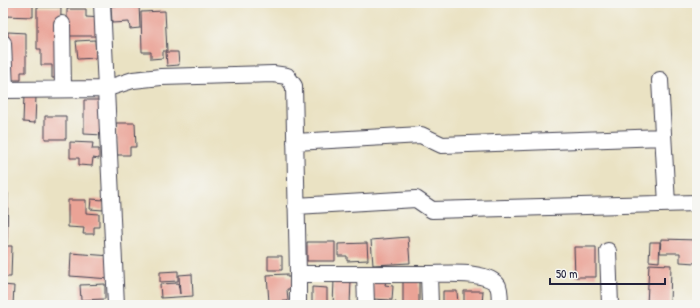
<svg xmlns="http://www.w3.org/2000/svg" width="700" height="308" font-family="'Patrick Hand',sans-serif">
<rect width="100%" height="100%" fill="#f6f6f2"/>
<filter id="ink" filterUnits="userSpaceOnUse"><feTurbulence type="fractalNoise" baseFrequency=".025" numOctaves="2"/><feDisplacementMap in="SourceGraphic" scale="8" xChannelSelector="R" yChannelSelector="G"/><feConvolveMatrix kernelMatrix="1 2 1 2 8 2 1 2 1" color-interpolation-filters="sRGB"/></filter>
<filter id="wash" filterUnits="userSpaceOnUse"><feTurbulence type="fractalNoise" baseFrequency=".012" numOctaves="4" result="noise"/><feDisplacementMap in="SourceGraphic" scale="16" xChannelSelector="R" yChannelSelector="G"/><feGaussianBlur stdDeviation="0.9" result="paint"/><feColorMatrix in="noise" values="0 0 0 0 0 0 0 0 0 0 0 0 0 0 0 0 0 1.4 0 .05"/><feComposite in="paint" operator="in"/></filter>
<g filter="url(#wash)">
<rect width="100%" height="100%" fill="#eae2c3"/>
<g id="blocks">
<!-- building -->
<path fill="#eaa396" d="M4 3H33V17L4 16Z
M139 4 140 28 130 29 129 22 112 23 111 6Z
M37 7H61L60 78H52V65H41V49H37Z
M67 9H86V17L103 18 102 36H67Z
M165 11 167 51H163V58L151 59V52H142L141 12Z
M8 32 26 33V72H21V80H11L7 72Z
M95 40 96 58 78 59 76 41Z
M166 52H178L179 65 167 66Z
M3 95H5V120H3Z
M24 95 36 96 35 123 23 122Z
M84 100H103V135L84 134Z
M45 116H66V139H45Z
M116 123H135L136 147H130V155H117Z
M70 142 93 143 92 149H99V159L93 158 92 166 79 165V158H70Z
M3 193H8L7 244H3Z
M91 199 104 200 103 210 90 209Z
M68 200H86V213L99 214V227H94V234H83L84 228 68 227Z
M408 237 410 263 373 265 371 240Z
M661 239 697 240 696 263 680 262V253H660Z
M307 242H335V261H307Z
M650 242H660L659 262 649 261Z
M367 243 368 260 347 261V256H338V244Z
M3 246H12L11 277H3Z
M574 247H596V277H575Z
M71 253 111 256 110 279 70 276Z
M268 256H282V270H268Z
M649 264 671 265 670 305H647Z
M178 271V281L160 282V272Z
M192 274 193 296 161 298 160 284 178 283 180 294 179 275Z
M287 274V277H292L293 289H287L288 301 269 302 267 275Z
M373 279 386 280 385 285 393 286 392 300 372 299Z
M334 280H351L350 305H333Z
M403 281H419V305H403Z
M105 284V299L81 300 80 285Z
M3 285 14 286 13 305H3Z
M312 287 327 288V305H312Z
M443 291H457L458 305H443Z
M464 291H483L482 305H464Z
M379 301 396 302V305H379Z"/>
</g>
</g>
<g filter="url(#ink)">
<use href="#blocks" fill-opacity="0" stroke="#403f4f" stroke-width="1"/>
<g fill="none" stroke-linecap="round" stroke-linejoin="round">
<defs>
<path id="street" d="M102 3 116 305
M62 24 63 89
M3 43 5 90
M660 80 667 204
M3 90 105 89 133 80 161 77 273 74 287 76 294 86 298 274H429L430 305
M295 142 421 135 442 145 663 137
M296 206 416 199 432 210 697 203
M608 251 610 305
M298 274V305
M365 274 366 305
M429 274C446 274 489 270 498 286 500 291 500 300 499 305"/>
</defs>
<!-- street casing -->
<use href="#street" stroke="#403f4f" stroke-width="18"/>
<!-- street -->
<use href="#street" stroke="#fff" stroke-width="16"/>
</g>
</g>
<!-- margin -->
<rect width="700" height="308" fill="none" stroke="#f6f6f2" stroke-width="16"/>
<!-- scale -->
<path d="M550 278v6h115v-6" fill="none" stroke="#22223b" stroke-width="2"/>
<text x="556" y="278" font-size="12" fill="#22223b" stroke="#f6f6f2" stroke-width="3" paint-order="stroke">50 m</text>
</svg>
